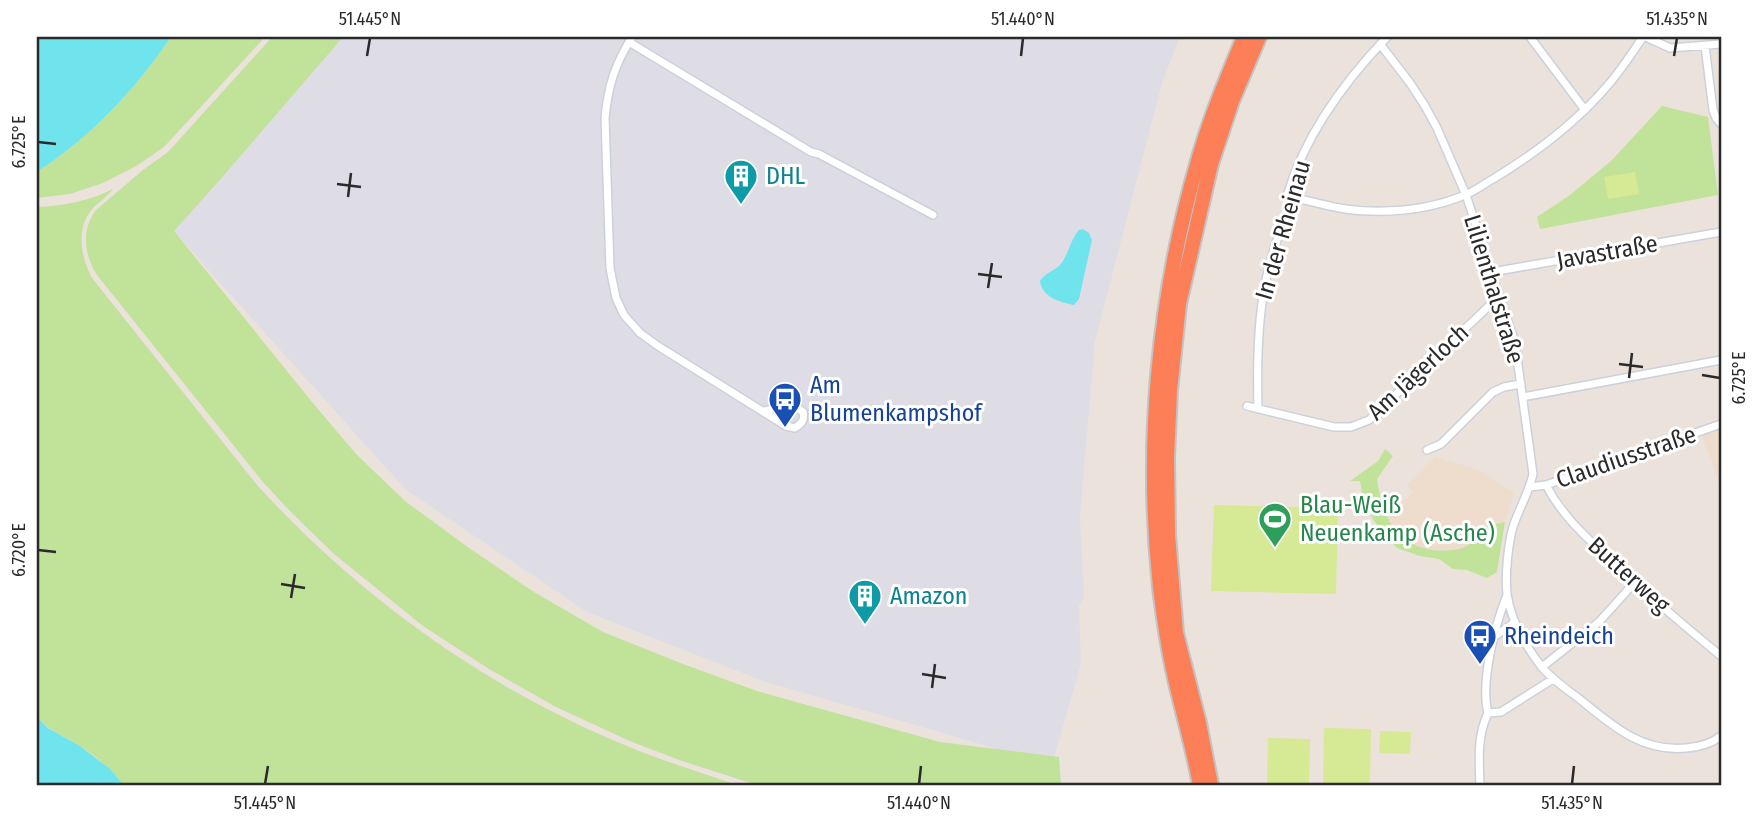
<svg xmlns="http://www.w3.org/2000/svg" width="1758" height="822" font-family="'Fira Sans Condensed',sans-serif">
<rect width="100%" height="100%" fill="#ece2dc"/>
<!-- industrial -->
<path fill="#dedde5" d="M307 37H1180L1162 83 1095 341 1080 517 1084 597 1079 606 1081 664 1052 765 763 681 587 612 405 489 159 215Z"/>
<!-- education -->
<path fill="#eedccc" d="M1721 424V487L1700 431Z
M1435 457 1482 471 1514 493 1505 522 1482 529 1468 546 1453 550H1439L1418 548 1395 530 1387 519 1413 492 1407 485Z"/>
<!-- green -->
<path fill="#c0e299" d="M171 37H265L164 147 138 165 103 183 70 194 37 198V172C91 137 135 90 171 37Z
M272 37H343L218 182 174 231 312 402 356 454 405 501 469 548 534 592 603 632 683 664 757 691 940 742 1059 757 1061 785H757L682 761 632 742 556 707 489 669 423 626 334 554 287 508 262 481 97 275C84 255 81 230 96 210L143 170 168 152Z
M1662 106 1708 117 1718 195 1540 229 1537 217 1570 195 1611 161Z
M113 189C108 196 99 202 93 208 75 228 81 257 92 278L257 485C360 598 490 691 632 748 666 762 702 773 737 785H124C111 770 96 755 78 745 61 734 51 732 37 717V207C63 206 89 201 113 189Z
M1385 449 1393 456 1377 479C1382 514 1394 545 1433 550 1443 551 1456 551 1465 547 1472 544 1475 536 1480 531 1486 525 1497 524 1505 522L1497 572 1487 578 1467 570 1453 569 1439 559 1420 556 1397 548 1374 521 1363 499 1360 481H1350L1378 461Z"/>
<!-- pitch -->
<path fill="#d6e995" d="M1635 172 1639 194 1608 199 1604 177Z
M1214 505 1338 508 1336 594 1211 591Z
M1324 728 1371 729 1370 785H1323Z
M1380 731 1411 732 1410 754 1379 753Z
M1268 738 1310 739 1309 785H1267Z"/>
<!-- water -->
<path fill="#70e4ed" d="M37 37H171C135 90 91 137 37 172Z
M1083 229 1089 233 1092 240 1079 299 1074 305C1059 302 1042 297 1040 281 1045 273 1052 272 1059 266 1068 257 1070 240 1079 230Z
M37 717 48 728 80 746 109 768 124 785H37Z"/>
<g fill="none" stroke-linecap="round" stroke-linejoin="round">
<defs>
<path id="minor" d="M632 37C615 64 608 86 605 118L610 268 616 298 624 315 640 333 658 346 786 426 795 428C802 423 805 420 803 412 791 402 777 408 765 411
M1530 37 1585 110
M1646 37 1670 48 1721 44
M629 42 811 152 819 154 933 215
M1380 44 1410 83 1425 106 1437 128 1466 195 1515 343 1533 474C1529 492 1520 507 1514 524 1508 542 1505 575 1507 594 1511 621 1524 644 1541 666 1552 680 1568 690 1582 701 1614 727 1642 752 1686 748 1699 747 1711 744 1721 736
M1705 46 1713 110 1716 118 1721 124
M1296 198C1321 204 1345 211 1370 211 1402 212 1436 207 1465 195 1475 191 1484 184 1493 179 1536 153 1576 123 1609 84 1621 70 1632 53 1643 37
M1492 272 1721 232
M1523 397 1721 360
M1247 406 1334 427H1351L1369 420 1491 304 1500 298
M1258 409C1256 335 1259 264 1296 198L1288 193C1306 133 1345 81 1387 37
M1427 450 1441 444 1493 392 1504 387 1521 384
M1546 485C1561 514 1583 534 1606 556 1643 591 1682 624 1721 656
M1530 487 1546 485 1721 424
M1495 636 1514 623
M1542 667 1599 622 1634 583
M1488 713 1501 712 1553 679
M1480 785C1479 760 1477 736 1488 713 1480 682 1495 625 1507 595"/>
<path id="motorway" d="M1200 785C1194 752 1185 720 1177 687 1169 654 1164 621 1160 587 1145 445 1158 298 1198 161 1210 118 1227 78 1244 37
M1211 785 1199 723 1176 633 1168 535 1167 457 1170 390 1179 304 1211 164 1232 101 1259 37"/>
</defs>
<!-- minor casing -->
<use href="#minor" stroke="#cbd1dc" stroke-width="10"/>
<!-- motorway casing -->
<use href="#motorway" stroke="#c3c3c3" stroke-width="18"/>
<!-- minor -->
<use href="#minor" stroke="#fff" stroke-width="7"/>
<!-- motorway -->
<use href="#motorway" stroke="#fc7f57" stroke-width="14"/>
</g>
<!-- ticks -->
<path fill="none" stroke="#2a2a2a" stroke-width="2.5" d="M367 56 370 38M1021 56 1023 38M1674 56 1677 38M38 142 56 144M337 184 361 187M348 197 351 173M978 274 1002 277M988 288 992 263M1619 364 1643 367M1702 375 1720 378M1629 378 1632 353M38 550 56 552M281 584 305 588M291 598 295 574M922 674 946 678M932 688 935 664M265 784 268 766M919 784 921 766M1572 784 1574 766"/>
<!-- icons -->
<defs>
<symbol id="building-pin" viewBox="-11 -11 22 30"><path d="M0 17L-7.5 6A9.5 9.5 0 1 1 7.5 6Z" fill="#0f9aa8" stroke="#fff"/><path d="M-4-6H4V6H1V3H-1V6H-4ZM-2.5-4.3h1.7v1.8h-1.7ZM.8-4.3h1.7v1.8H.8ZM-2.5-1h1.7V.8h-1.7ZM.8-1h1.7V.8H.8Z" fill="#fff"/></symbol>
<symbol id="bus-pin" viewBox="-11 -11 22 30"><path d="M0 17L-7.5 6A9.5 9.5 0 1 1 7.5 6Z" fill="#1a4fb4" stroke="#fff"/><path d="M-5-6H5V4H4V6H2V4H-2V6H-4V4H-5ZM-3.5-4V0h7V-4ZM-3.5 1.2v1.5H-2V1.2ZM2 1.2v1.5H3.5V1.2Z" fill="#fff"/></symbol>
<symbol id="stadium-pin" viewBox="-11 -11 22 30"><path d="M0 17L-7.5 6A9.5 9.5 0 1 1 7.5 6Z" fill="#2e9e5b" stroke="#fff"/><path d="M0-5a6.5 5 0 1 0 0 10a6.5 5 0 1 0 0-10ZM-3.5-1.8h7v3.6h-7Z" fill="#fff"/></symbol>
</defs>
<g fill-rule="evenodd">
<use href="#building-pin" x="722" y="157" width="38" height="52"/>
<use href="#bus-pin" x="766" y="380" width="38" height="52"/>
<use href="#stadium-pin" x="1256" y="500" width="38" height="52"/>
<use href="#building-pin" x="846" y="577" width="38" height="52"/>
<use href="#bus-pin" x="1461" y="617" width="38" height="52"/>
</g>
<g text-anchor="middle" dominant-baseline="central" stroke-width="6" stroke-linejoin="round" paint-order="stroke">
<!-- culture labels -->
<g font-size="24" fill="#0d838f" stroke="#fff" text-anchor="start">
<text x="766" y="176">DHL</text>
<text x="890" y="596">Amazon</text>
</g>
<!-- street labels -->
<g font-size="24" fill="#2a2a2a" stroke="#fff">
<text transform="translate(1283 230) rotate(-74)">In der Rheinau</text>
<text transform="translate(1607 252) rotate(-10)">Javastraße</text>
<text transform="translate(1494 289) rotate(73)">Lilienthalstraße</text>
<text transform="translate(1418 372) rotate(-43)">Am Jägerloch</text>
<text transform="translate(1626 457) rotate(-19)">Claudiusstraße</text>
<text transform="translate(1629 575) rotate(42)">Butterweg</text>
</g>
<!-- transit labels -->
<g font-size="24" fill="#164399" stroke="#fff" text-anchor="start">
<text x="810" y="385">Am<tspan x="810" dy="28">Blumenkampshof</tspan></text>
<text x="1504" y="636">Rheindeich</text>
</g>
<!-- leisure labels -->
<g font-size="24" fill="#27864d" stroke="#fff" text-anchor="start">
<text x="1300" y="505">Blau-Weiß<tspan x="1300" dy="28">Neuenkamp (Asche)</tspan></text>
</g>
</g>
<!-- border -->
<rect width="1758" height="822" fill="none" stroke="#ffffff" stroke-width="77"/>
<rect x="38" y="38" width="1682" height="746" fill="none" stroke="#2a2a2a" stroke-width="2.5"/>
<g font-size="18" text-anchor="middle" fill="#2a2a2a">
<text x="370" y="25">51.445°N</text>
<text x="1023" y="25">51.440°N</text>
<text x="1677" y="25">51.435°N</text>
<text transform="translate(19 142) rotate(-90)" y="6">6.725°E</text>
<text transform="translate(1739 378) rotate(-90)" y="6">6.725°E</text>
<text transform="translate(19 550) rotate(-90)" y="6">6.720°E</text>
<text x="265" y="809">51.445°N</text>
<text x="919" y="809">51.440°N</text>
<text x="1572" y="809">51.435°N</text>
</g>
</svg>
